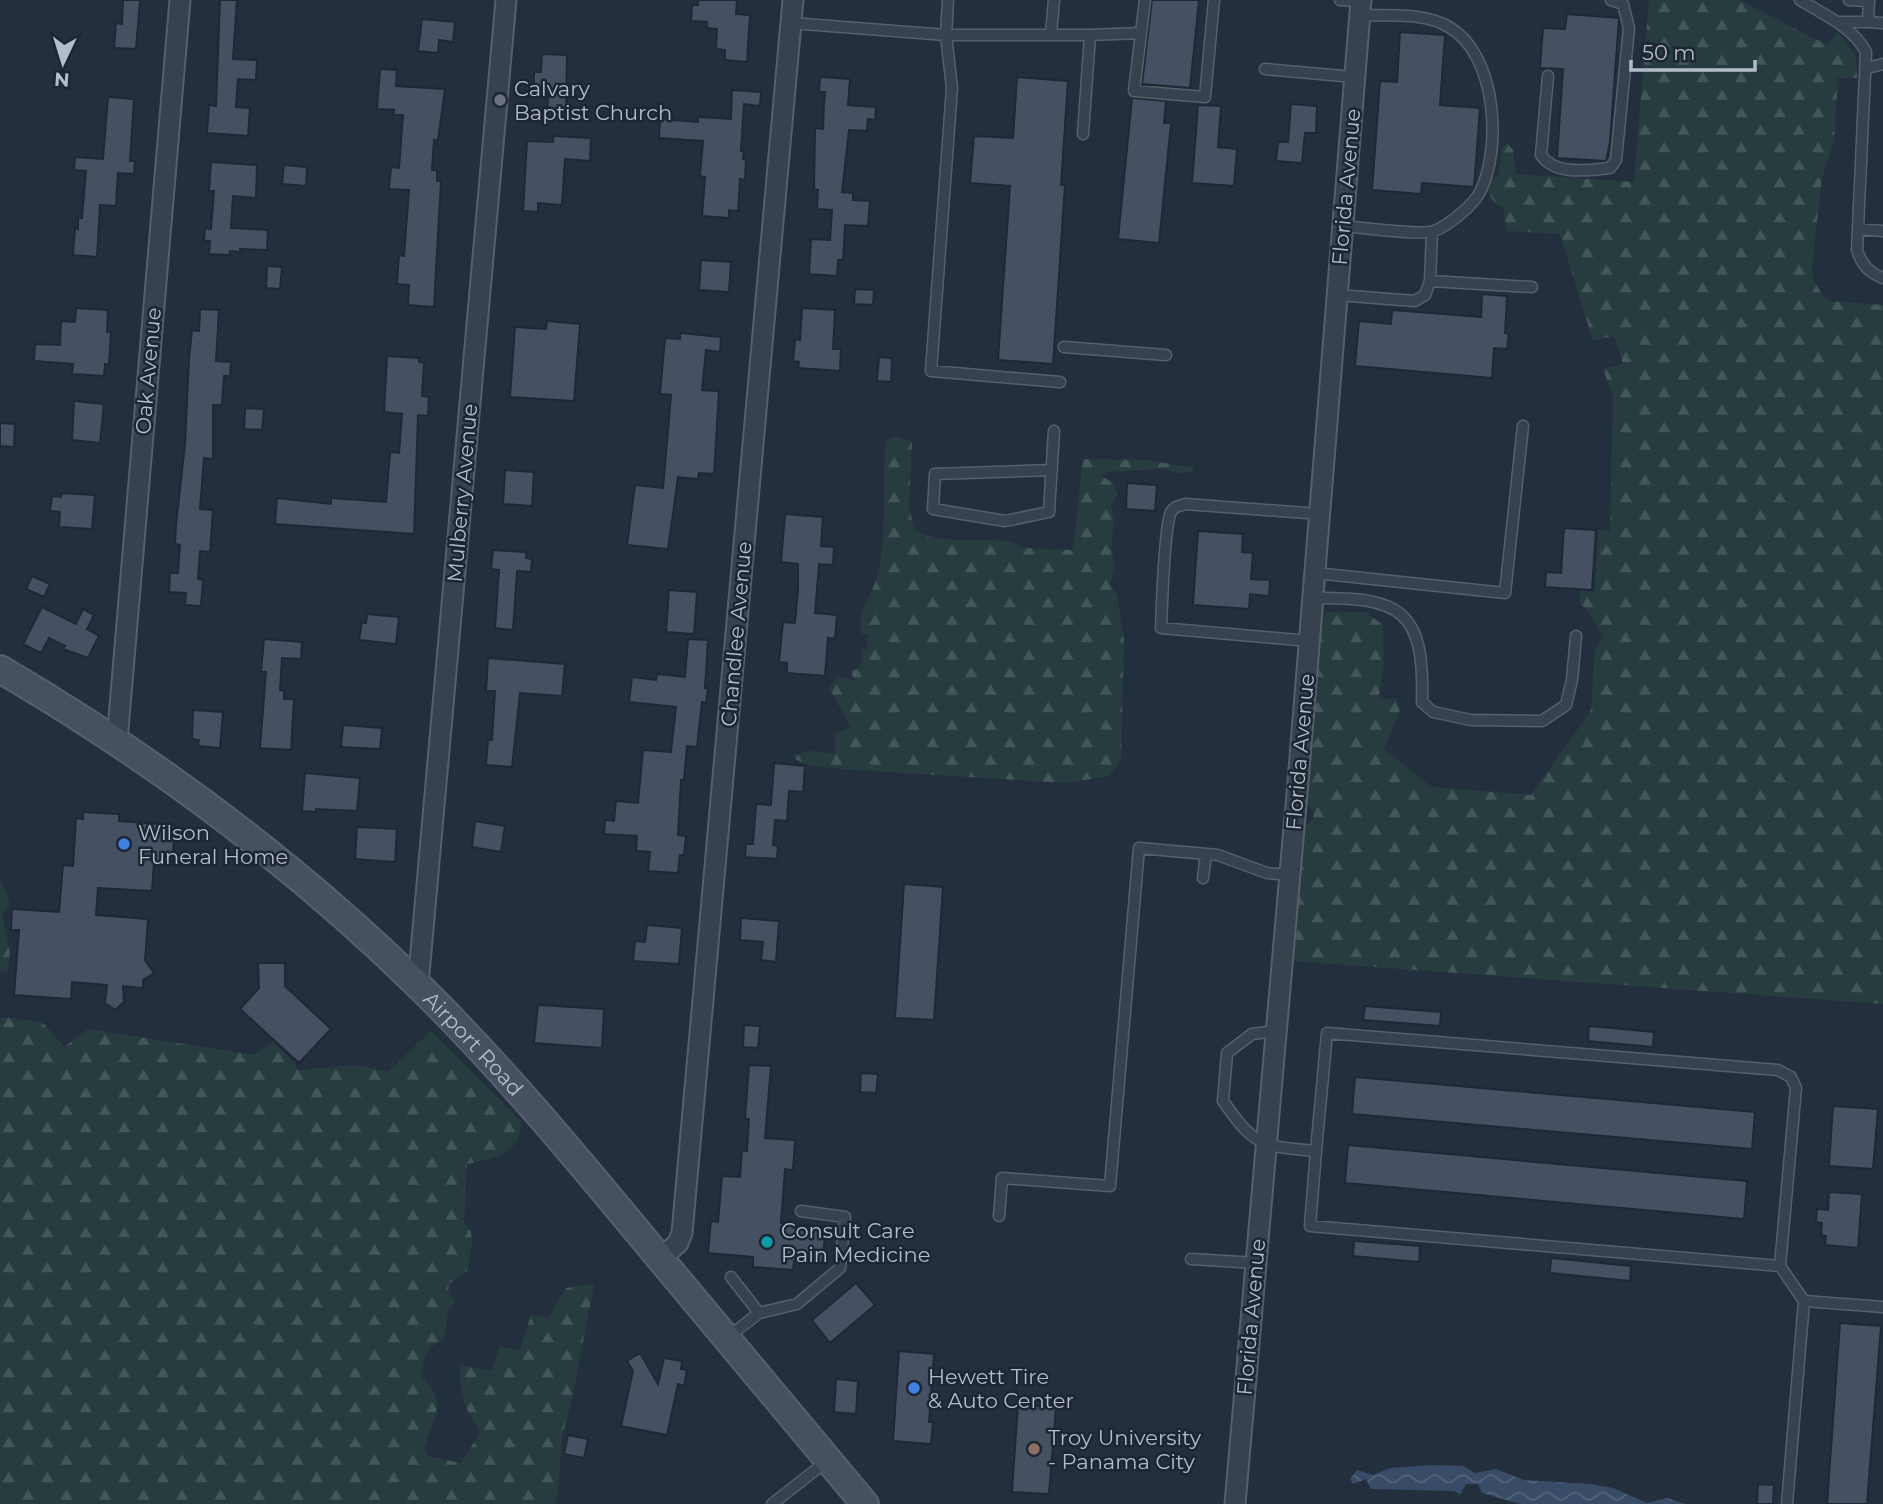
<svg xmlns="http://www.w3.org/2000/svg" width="1883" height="1504" font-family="Montserrat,sans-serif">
<defs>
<pattern id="forest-firs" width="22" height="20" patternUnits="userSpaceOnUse" patternTransform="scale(1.75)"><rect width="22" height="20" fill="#263c3f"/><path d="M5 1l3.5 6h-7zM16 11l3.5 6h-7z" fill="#435659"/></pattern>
<pattern id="water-waves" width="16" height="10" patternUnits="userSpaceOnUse" patternTransform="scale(1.75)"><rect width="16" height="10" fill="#394c67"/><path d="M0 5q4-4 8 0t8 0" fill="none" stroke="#53647b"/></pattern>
</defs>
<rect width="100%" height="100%" fill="#242f3e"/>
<!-- forest -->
<path fill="url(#forest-firs)" d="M1649 0H1740L1827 45 1838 32 1856 56 1857 78H1838L1834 140 1822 178 1812 265 1813 280 1824 297 1832 301 1883 305V1004L1291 961 1303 827 1313 820 1314 811 1307 804 1323 612H1365L1383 625 1384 664 1379 696 1384 700 1396 698 1400 710 1384 749 1432 787 1531 795 1591 710 1595 650 1603 637 1587 609 1580 604V591H1595L1598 530 1610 531 1613 397 1603 369 1623 364 1614 336 1593 341 1560 234 1507 231 1503 208C1490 201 1488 195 1489 180L1499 175 1501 149 1507 143 1513 150 1516 174 1634 182Z
M894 436 912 442 909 508 915 531 935 539 1010 541 1021 548 1073 550 1083 459 1146 460 1193 468V472L1177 473 1163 469 1106 472 1101 476 1112 482 1118 494 1111 507 1114 520 1111 547 1115 565 1110 585 1117 595 1124 640 1121 760 1109 776 1065 783 841 769 808 765 793 758 795 754 812 751 835 754V734L851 727 829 688 838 677 854 680 851 671 857 669 863 661 860 649H867L868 635 861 633C857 609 874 593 879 571 886 535 883 488 885 451L887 440Z
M0 880 10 902 2 916 10 953 7 972 0 971Z
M0 1017 42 1022 64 1047 88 1029 254 1055 273 1042 296 1064 298 1070 354 1065 388 1072 431 1031 521 1121C521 1155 494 1158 467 1164L464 1223 471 1232 472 1244 467 1271 449 1284 448 1291 455 1303 448 1311 444 1340C425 1346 423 1359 421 1377 450 1402 432 1419 424 1449L429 1456 460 1463 481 1432C466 1415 457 1387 461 1365L492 1371 500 1346 520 1350 531 1315 548 1318 566 1288 594 1284 572 1400 562 1436 558 1493 555 1504H0Z"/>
<!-- water -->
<path fill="url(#water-waves)" d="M1433 1465 1463 1466 1475 1473 1496 1469 1524 1480 1590 1484 1613 1488 1647 1503 1667 1498 1685 1504H1520L1482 1493 1478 1484H1466L1460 1494 1454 1491 1371 1489 1366 1479 1353 1484 1350 1479 1357 1470 1373 1475 1390 1468Z"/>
<!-- building -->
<path fill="#455162" stroke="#1f2835" stroke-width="2" d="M123 0H140L136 49 114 48 116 23 122 24Z
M220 0H237L233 59 257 60 256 80 238 79 236 107 250 108 248 136 207 133 209 105 216 106Z
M698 0H737L736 14 750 15 747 62 725 60V50L716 49 717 29 707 28V22L691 21 692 5H698Z
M1152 0H1199L1190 88 1142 84Z
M1567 14 1619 18 1610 142 1606 161 1557 158 1563 69 1540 68 1543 28 1565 29Z
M422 19 455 22 453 42 439 40 438 53 418 51Z
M1400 32 1445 35 1440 105 1480 108 1474 187 1422 183 1421 194 1372 190 1380 81 1397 82Z
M542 54 567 55 566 112 547 111 549 87 534 86V72H541Z
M380 69 397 70 396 86 445 89 438 140H434L432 170H437V181H441L434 307 408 305 409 285 397 284 399 255 404 256 409 190 389 189 391 167 399 168 403 115H393L394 110 377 109Z
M820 77 850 79 848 105 876 107 875 120 868 119 867 131 849 130 842 192 853 193V200L870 201 868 226 845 225 843 260H838L837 276 809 274 811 239 830 240 832 210 817 209 818 190H814L815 128 823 129 824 104 825 92H819Z
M1017 77 1068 81 1061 185H1065L1053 364 998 360 1010 186 970 183 974 136 1013 138Z
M732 90 761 92 760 106 744 104 741 151H744L743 159 746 160 745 180 740 179 738 211 729 210V218L702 216 705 177 700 176 703 141 659 138 660 119 698 122V117L731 119Z
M108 97 134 99 130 161H135L134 174 118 173 116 206 100 205 97 257 73 255 75 228 78 229V218H82L86 171 74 170 75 157 103 159Z
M1132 98 1166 101 1164 123H1171L1159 243 1118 239Z
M1291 104 1317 106 1316 133H1305L1302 163 1276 161 1278 142H1288Z
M1198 105 1221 106 1218 147 1237 149 1234 186 1192 183Z
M553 136 591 138 590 161 565 159 562 205 538 203V212L523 211 527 141 553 142Z
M211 162 257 165 256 198 233 196 231 228 268 230 267 250 240 249V252L230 251 229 255 209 254 210 241H204L205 228 211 229 214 191H209Z
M284 165 307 167 306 186 282 184Z
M701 260 731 262 729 292 699 290Z
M267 266 282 267 280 289 266 288Z
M855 289 874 290 873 305 854 304Z
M1482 294 1507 296 1505 333 1509 334 1507 349 1494 348 1492 378 1355 366 1359 321 1391 324 1392 310 1481 317Z
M76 308 108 310 107 332H111L109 365 105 364 104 376 72 374 73 364 34 361 35 344 60 345 61 321 75 322Z
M802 308 835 310 833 349H841L840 371 798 368 799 362 793 361 795 339 800 340Z
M200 309 219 310 216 361 231 362 230 376H224L222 405H213V459L204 458 200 509 213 510 210 552 200 551 198 579 203 580 201 606 185 605 186 593 169 592 170 573H178L180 545 175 544 176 525 185 444 189 359 192 330 199 331Z
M547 321 580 324 574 401 510 397 515 327 546 329Z
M680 333 721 337 720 352 706 350 702 390 719 391 714 474 699 473 698 479 678 477 668 549 627 545 635 485 663 488 671 395 660 394 665 338 680 339Z
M387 356 419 358V362L424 363 422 396 429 397 428 416 418 415 414 534 275 524 277 498 331 504V498L386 502 390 452 399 453 402 414 384 412Z
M879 357 892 358 891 382 877 381Z
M74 401 104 404 100 443 72 440Z
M245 408 264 409 262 430 244 429Z
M0 423 15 424 14 447 0 446Z
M505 470 534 472 532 506 503 504Z
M1127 483 1157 485 1155 511 1126 509Z
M62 493 95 495 92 529 59 527 60 512 50 511 52 496 61 497Z
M785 514 823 517 821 546 834 547 833 565 819 564 817 589 815 613 837 615 835 639 828 638 825 676 787 673V663L779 662 783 622 795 623 798 589V564L781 562Z
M1564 528 1596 530 1592 590 1545 587 1546 572 1561 573Z
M1198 531 1243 534 1242 552 1253 553 1251 579 1270 580 1269 596 1250 594 1249 609 1193 605Z
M493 550 526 552V558L532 559 531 572 517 571 513 630 495 628 499 570 491 569Z
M32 576 50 584 44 597 26 589Z
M669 590 697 592 694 634 666 632Z
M42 607 76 624 83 609 94 615 87 629 99 636 88 658 63 649 65 646 49 638 41 653 23 644Z
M367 614 399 617 396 644 359 640 362 622 366 623Z
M264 639 302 642 301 659 282 658 280 690H284V699H294L291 750 260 748 266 672H261Z
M688 639 708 640 705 688H708L706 703 702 702 697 747 687 746 684 780H681L678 835 686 836 684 855H680L678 873 648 871 650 852 636 851 637 836 604 834 605 820 614 821 616 801 638 803 643 750 671 752 676 707 629 702 632 677 656 680 657 674 685 677Z
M488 658 565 664 562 696 520 693 512 767 486 765 488 740H492L495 691H486Z
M193 710 223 712 220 748 198 746 199 740 192 739Z
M343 725 382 728 380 749 341 747Z
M774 763 805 766 803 792 789 791 787 821 775 820 773 845 778 846 777 859 745 857 746 844H753L756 804 771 805Z
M305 773 360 778 357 811 316 809V812L302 811Z
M83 812 119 814V821L175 825 172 864 154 863 152 891 98 888 96 915 148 919 145 960 154 973 143 980V988L123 986 124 1002 115 1010 105 1003 107 985 72 982 71 999 14 995 19 930H11L12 909 59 912 63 865 73 866 76 818 83 819Z
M475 821 505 826 501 852 472 847Z
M357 827 397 829 395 862 355 859Z
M904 884 943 887 934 1020 895 1018Z
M741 918 779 921 776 962 761 960 763 942 740 940Z
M647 925 682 928 679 964 633 961 635 941 645 942Z
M258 963H285V986L331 1029 299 1063 240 1009 259 988Z
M538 1005 604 1009 602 1048 534 1043Z
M1365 1006 1441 1012 1440 1026 1363 1020Z
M744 1025 760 1026 758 1048 743 1047Z
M1589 1026 1654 1032 1653 1047 1588 1041Z
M749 1065 771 1066 765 1138 795 1140 793 1170 785 1169 781 1223 826 1227 822 1263 794 1261 793 1270 753 1267V1257L708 1253 711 1221 718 1222 722 1176 740 1177 742 1150 747 1151 749 1119H745Z
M861 1073 878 1074 876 1093 860 1092Z
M1355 1077 1755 1112 1752 1149 1352 1114Z
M1833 1106 1878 1109 1873 1169 1829 1166Z
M1348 1145 1747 1181 1744 1219 1345 1183Z
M1829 1192 1862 1194 1858 1248 1825 1245 1826 1236 1821 1235 1822 1223 1816 1222 1817 1209 1828 1210Z
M1354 1241 1420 1246 1419 1262 1353 1256Z
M1551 1258 1631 1266 1630 1281 1550 1273Z
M856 1283 875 1305 830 1343 812 1320Z
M1840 1323 1881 1326 1867 1504H1827Z
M899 1351 934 1354 929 1422H933L931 1444 893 1441Z
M640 1353 658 1384 664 1358 682 1361 681 1369 687 1370 684 1386 678 1384 667 1435 621 1426 633 1371 627 1361Z
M836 1379 858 1381 856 1414 834 1412Z
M1018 1404 1056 1407 1049 1494 1012 1492Z
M568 1435 588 1439 584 1458 564 1454Z
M1758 1484 1774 1485 1773 1504H1757Z"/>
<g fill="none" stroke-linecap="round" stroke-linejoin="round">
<defs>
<path id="lane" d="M948 0 946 35 952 88 931 371 1060 382
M1340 0 1360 1
M1800 0C1823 14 1853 27 1866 52L1857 250C1862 265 1868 272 1883 278
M1837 22H1868L1869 1 1849 0
M1868 22 1883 23
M791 23 946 35H1090L1083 134
M1141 33 1134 91 1205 97 1214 0
M1051 34 1054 0
M1090 35 1141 33 1145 0
M1867 68 1883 64
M1265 69 1354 77
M1548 76 1541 155C1555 176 1588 170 1610 168L1616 160 1629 28 1623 4 1611 0
M1343 226C1359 227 1422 236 1434 231 1448 226 1475 204 1481 190 1502 145 1496 54 1449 27 1424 12 1388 16 1360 15
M1858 229 1883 231
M1430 281 1532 287
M1337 295 1415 301 1425 295 1430 281 1432 232
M1064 347 1166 355
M1052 470 935 474 933 509 1005 521 1049 512 1054 431
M1315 573 1505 593 1523 426
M1313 598C1400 597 1425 609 1422 702L1433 712 1471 720 1542 721 1566 705 1572 680 1576 636
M1310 641 1161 628C1162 606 1164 527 1171 512 1174 506 1180 506 1185 504L1320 514
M1203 878 1206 854
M1276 1031 1252 1034 1227 1053 1223 1101C1255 1147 1262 1146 1316 1151L1310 1226 1780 1266 1796 1088 1791 1077 1778 1070 1327 1033 1316 1151
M999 1216 1002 1178 1110 1186 1139 848 1218 855 1267 873 1290 875
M1191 1259 1256 1263
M1780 1266 1804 1301 1883 1307
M731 1277 759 1313
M727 1338 759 1313 797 1304 840 1268 845 1217 801 1211
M772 1504 827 1461
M1787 1504 1804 1301"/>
<path id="street" d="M117 741 180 0
M418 985 506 0
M660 1259 678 1243 682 1233 793 0
M1235 1504 1298 782 1361 0"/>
<g id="secondary">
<path id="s1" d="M0 669C152 758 295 864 421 988 508 1074 585 1168 662 1261 730 1342 798 1423 865 1504"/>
</g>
</defs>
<!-- lane casing -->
<use href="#lane" stroke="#565f6c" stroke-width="13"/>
<!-- street casing -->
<use href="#street" stroke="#565f6c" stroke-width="23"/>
<!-- secondary casing -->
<use href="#secondary" stroke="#565f6c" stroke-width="30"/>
<!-- lane -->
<use href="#lane" stroke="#38414e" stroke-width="10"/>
<!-- street -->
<use href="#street" stroke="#38414e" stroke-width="19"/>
<!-- secondary -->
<use href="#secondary" stroke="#465061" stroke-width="26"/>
</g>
<!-- markers -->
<circle fill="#6b7280" stroke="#1d2633" stroke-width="2.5" cx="500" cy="100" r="7"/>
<g fill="#3f7fe0" stroke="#1d2633" stroke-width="2.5">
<circle cx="124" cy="844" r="7"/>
<circle cx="914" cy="1388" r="7"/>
</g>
<circle fill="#0f9aa8" stroke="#1d2633" stroke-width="2.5" cx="767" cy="1242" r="7"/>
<circle fill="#8d6e63" stroke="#1d2633" stroke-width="2.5" cx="1034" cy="1449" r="7"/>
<g text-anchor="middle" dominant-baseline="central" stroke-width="5" stroke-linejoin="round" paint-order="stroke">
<!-- poi labels -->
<g font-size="21" fill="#b4bcc9" stroke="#1d2633" text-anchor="start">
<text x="514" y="88">Calvary<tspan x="514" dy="24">Baptist Church</tspan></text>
<text x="138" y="832">Wilson<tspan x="138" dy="24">Funeral Home</tspan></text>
<text x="781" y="1230">Consult Care<tspan x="781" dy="24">Pain Medicine</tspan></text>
<text x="928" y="1376">Hewett Tire<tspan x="928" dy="24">&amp; Auto Center</tspan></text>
<text x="1048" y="1437">Troy University<tspan x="1048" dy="24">- Panama City</tspan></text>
</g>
<!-- street labels -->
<g font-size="21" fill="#b4bcc9" stroke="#1d2633">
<text transform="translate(1346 187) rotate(-85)">Florida Avenue</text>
<text transform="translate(148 371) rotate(-85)">Oak Avenue</text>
<text transform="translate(462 493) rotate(-85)">Mulberry Avenue</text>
<text transform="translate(736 634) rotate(-85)">Chandlee Avenue</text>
<text transform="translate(1300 752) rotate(-85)">Florida Avenue</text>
<text stroke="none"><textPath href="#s1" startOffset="606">Airport Road</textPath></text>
<text transform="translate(1251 1317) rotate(-85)">Florida Avenue</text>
</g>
</g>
<!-- north arrow -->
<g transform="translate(63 63) rotate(184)" stroke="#1d2633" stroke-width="5" paint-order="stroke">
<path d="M0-5L12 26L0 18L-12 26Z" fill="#b4bcc9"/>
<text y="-10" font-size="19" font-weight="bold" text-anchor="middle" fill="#b4bcc9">N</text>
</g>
<!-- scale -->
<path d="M1631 60v10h124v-10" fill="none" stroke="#b4bcc9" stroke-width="3.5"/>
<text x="1642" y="60" font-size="21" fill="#b4bcc9" stroke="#1d2633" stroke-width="5" paint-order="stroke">50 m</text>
</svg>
